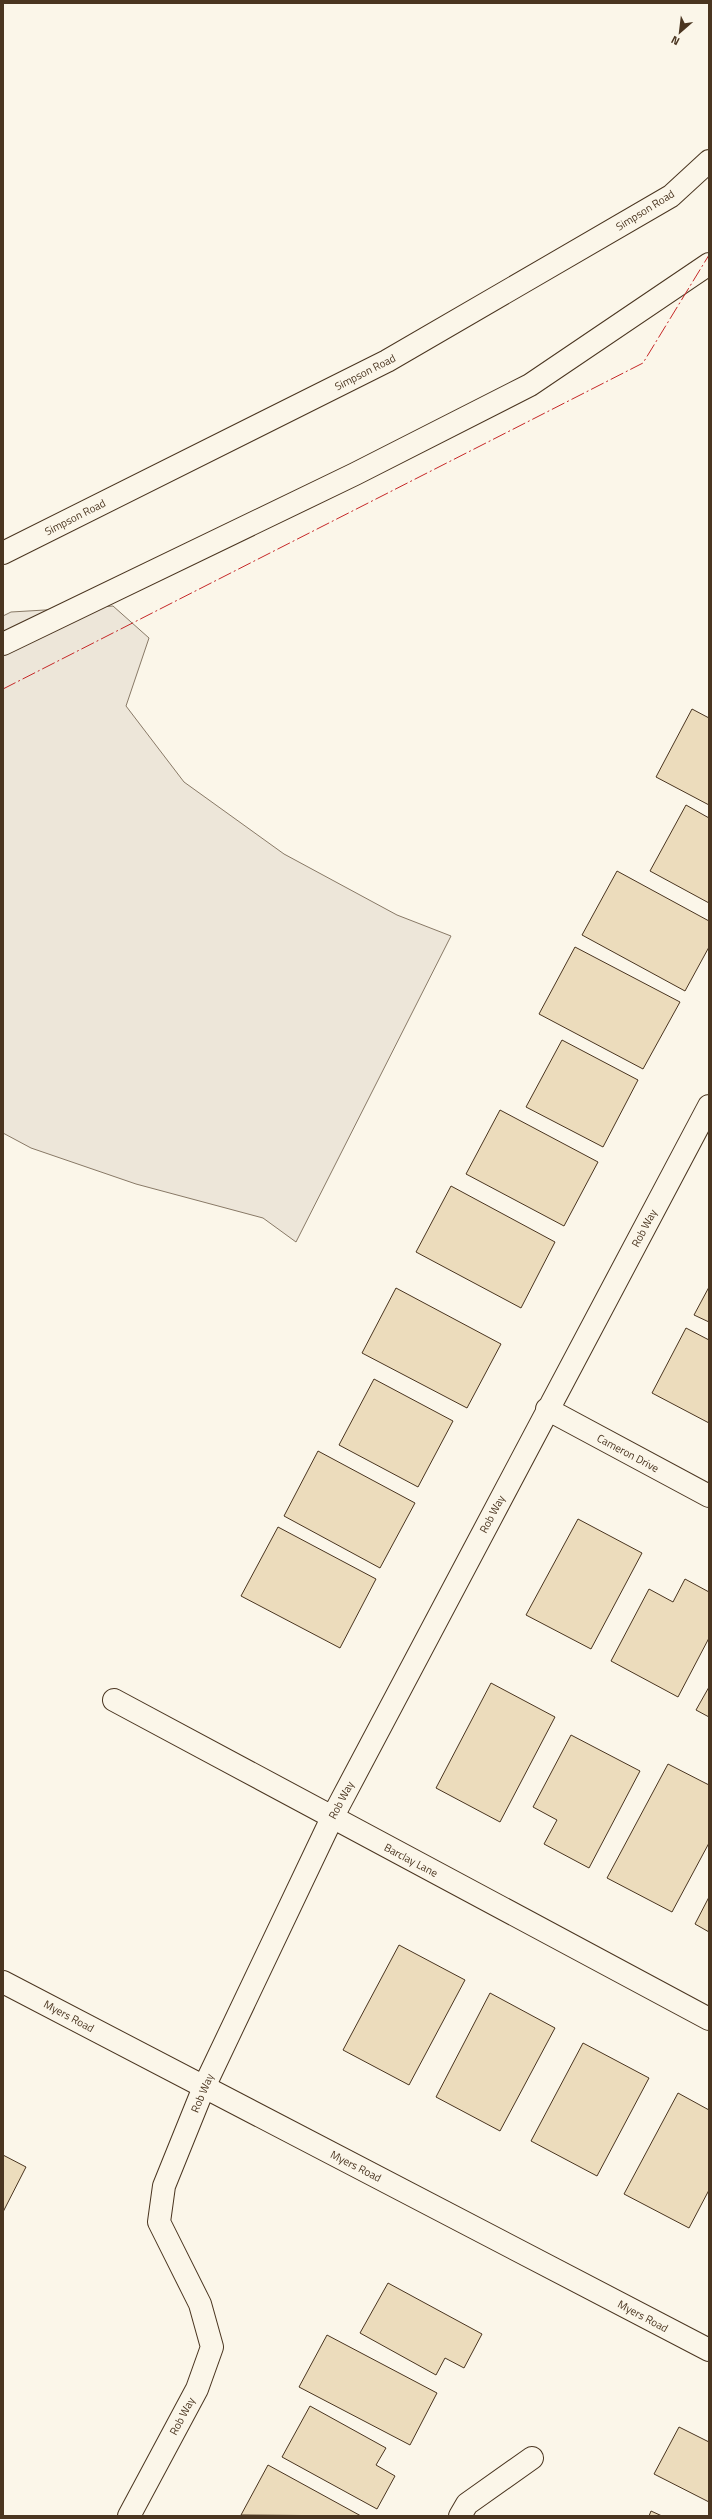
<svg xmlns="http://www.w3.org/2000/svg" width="712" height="2519" font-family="'Titillium Web',sans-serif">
<rect width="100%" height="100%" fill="#fbf6e9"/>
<!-- green -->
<path fill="#ede6d9" stroke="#887966" d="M113 606 149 638 126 706 184 782 284 854 397 915 451 936 296 1242 263 1218 136 1184 31 1148 3 1133V616L11 612Z"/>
<!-- building -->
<path fill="#ecdcbc" stroke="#4a3520" d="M692 709 709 718V805L656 777Z
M686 805 709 818V903L650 871Z
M617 871 709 921V947L685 991 582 935Z
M575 947 680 1002 643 1069 539 1014Z
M562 1040 638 1080 603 1147 526 1107Z
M500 1110 598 1162 564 1226 466 1174Z
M451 1186 555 1242 521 1308 416 1252Z
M709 1287V1322L694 1315Z
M396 1288 501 1344 467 1408 362 1353Z
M686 1328 709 1340V1423L652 1393Z
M374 1379 453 1421 418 1487 339 1445Z
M318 1451 415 1503 380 1568 284 1516Z
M578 1519 642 1553 591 1649 526 1615Z
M278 1527 376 1579 340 1648 241 1596Z
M685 1579 709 1592V1638L678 1697 611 1661 649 1589 673 1602Z
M491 1683 555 1717 500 1822 436 1788Z
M709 1687V1717L696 1710Z
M571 1735 640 1771 589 1868 544 1844 557 1820 533 1807Z
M668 1764 709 1785V1843L672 1912 607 1878Z
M709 1897V1932L695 1924Z
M399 1945 465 1980 409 2085 343 2050Z
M490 1993 555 2028 500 2131 436 2097Z
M583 2043 649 2078 597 2176 531 2141Z
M678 2093 709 2110V2190L689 2228 624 2194Z
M3 2155 26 2167 3 2212Z
M388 2283 482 2334 464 2368 445 2358 436 2375 360 2333Z
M327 2335 437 2393 410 2445 299 2387Z
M310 2406 386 2448 376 2465 395 2476 377 2509 282 2457Z
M679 2427 709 2442V2502L654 2474Z
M268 2465 361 2516 241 2515Z
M651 2511 662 2516H649Z"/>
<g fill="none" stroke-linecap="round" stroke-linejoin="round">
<defs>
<path id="minor" d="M547 1409 709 1496
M114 1700 709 2019
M3 1982 709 2350
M129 2516 197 2389 212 2347 200 2304 159 2222 164 2186 204 2087 332 1818 709 1106
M460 2516 467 2504 532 2458"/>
<path id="secondary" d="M3 553 387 361 671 196 709 161
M3 644 355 474 530 385 709 264"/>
</defs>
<!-- minor casing -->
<use href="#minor" stroke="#4a3520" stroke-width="24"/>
<!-- secondary casing -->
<use href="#secondary" stroke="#4a3520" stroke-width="24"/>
<!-- minor -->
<use href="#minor" stroke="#fbf6e9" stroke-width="22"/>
<!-- secondary -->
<use href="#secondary" stroke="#fbf6e9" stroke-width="22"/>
<!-- power -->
<path stroke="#c62828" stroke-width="1" stroke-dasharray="14 3 2 3" stroke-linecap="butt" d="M3 689 643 363 709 255"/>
</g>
<g text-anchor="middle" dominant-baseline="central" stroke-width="3" stroke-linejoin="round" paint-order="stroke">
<!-- street labels -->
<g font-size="11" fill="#4a3520" stroke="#fbf6e9">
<text transform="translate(645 210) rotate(-32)">Simpson Road</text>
<text transform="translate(365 372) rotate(-27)">Simpson Road</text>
<text transform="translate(75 517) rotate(-27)">Simpson Road</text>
<text transform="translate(644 1228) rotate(-62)">Rob Way</text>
<text transform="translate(628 1453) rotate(28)">Cameron Drive</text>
<text transform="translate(492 1514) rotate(-62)">Rob Way</text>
<text transform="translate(341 1800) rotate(-62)">Rob Way</text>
<text transform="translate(411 1860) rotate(28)">Barclay Lane</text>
<text transform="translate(69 2016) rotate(28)">Myers Road</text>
<text transform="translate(202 2093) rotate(-67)">Rob Way</text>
<text transform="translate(356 2166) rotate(27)">Myers Road</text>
<text transform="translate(643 2316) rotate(28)">Myers Road</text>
<text transform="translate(182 2416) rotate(-62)">Rob Way</text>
</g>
</g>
<!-- border -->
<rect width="712" height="2519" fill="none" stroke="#4a3520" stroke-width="8"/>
<!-- north arrow -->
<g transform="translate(680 32) rotate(208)" stroke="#fbf6e9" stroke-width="3" paint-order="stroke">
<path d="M0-3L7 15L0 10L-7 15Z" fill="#4a3520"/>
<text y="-6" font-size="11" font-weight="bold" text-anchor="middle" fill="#4a3520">N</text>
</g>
</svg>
